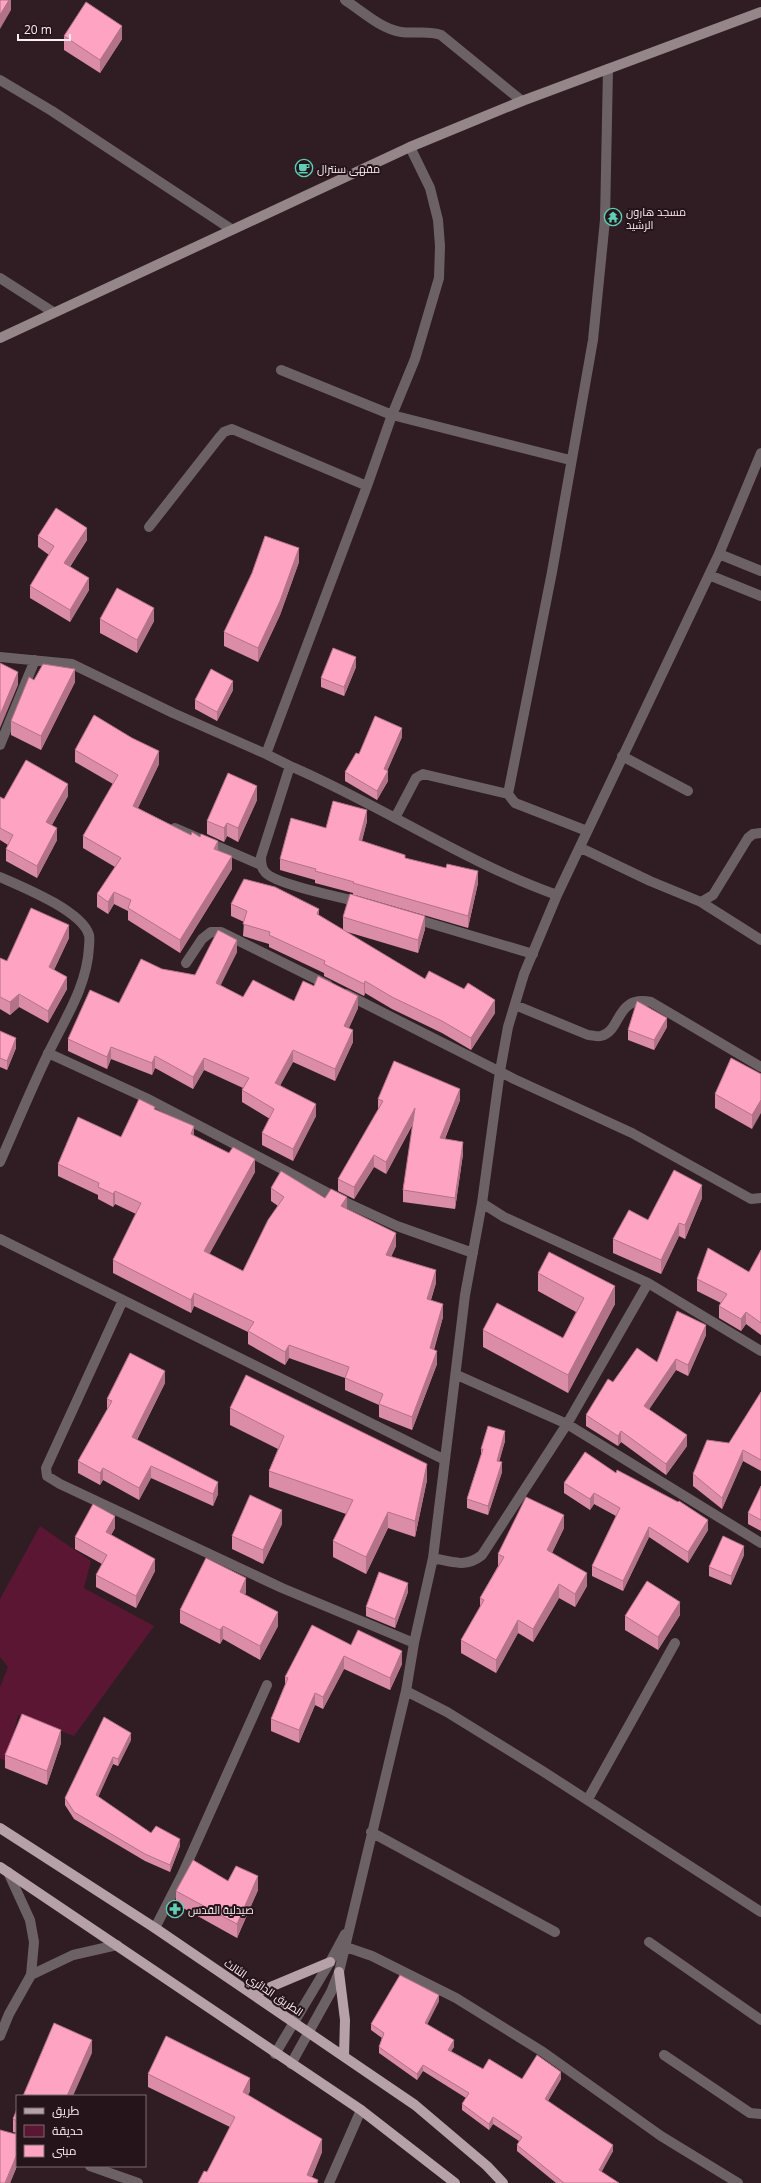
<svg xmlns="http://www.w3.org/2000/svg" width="761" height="2183" font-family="'Open Sans',Cairo,sans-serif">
<rect width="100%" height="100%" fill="#2f1d23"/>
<!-- green -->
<path fill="#5a1633" d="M40 1526 91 1561 84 1588 154 1626 74 1736 18 1715 7 1762 0 1758V1687L8 1667 0 1657V1599Z"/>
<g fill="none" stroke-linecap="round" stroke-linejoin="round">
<!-- service -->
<path stroke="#6c6265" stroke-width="10" d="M622 756 688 791"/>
<!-- minor -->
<path stroke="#6c6265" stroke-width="10" d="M345 0C362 11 381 29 401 32 416 34 427 30 441 35L522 101
M0 80 52 111 231 229
M0 278 53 312
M281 370 392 415 570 460
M149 527 218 439 224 432 232 429 367 486
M719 554 761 571
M709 575 761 596
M0 657 72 664 173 713 266 754 367 486 392 415 415 359 439 278 440 246 438 220 430 188 410 147
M0 745 35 660
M266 754 290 766 261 857C261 863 261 868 265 872 274 884 343 898 360 902
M290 766C381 805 464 862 557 895
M395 818 416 778 423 774 508 794
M175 828 261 865
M587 831 515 803 508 794 552 572 593 340 605 220 608 69
M581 848 650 881 701 902 713 895 748 838 753 834 761 833
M0 877C23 887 82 911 89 935 90 939 89 944 89 947 87 987 64 1020 48 1054 31 1089 16 1126 0 1162
M701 902 761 940
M412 918 533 954
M186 963 202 939 211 932H221L328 985
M346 994 514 1079 632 1133 751 1199 761 1198
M515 1005 588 1035C592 1035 597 1037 601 1036 622 1031 615 995 651 1002L761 1067
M48 1053 146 1098 347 1203 397 1226 473 1253
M482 1203 504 1217 648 1283 761 1351
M0 1239 445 1460
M123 1300 46 1468 47 1476 60 1484 282 1588 414 1643
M457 1375 567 1424 761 1543
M433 1558C452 1562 466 1568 482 1555L567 1424 648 1283
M406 1691 447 1712 544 1772 761 1912
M588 1799 675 1643
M371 1832 555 1932
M155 1928 182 1875 267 1685
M649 1942 761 2020
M346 1947 372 1956 456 1998 543 2052 661 2136 738 2183
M31 1975 73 1955 117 1945
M0 2036 9 2014 31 1975 34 1942 30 1920 8 1872
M275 2054 330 1962 345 1934
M664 2055 750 2113 761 2114
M291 2064 331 1992 339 1972 406 1691 414 1643 433 1558 465 1295 482 1203 500 1071 508 1027 524 974 557 895 719 554 761 453
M90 2166 138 2183
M329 2183 361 2110"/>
<!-- secondary -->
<path stroke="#95868a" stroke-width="10" d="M0 338 410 147 522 101 761 12"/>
<!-- primary -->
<path stroke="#b5a1a7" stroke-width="10" d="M0 1828 155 1928 415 2105 487 2166 503 2183
M0 1867 361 2110 455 2183
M339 1972 345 2020 344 2056
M254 1994 330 1962"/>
</g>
<!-- wall -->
<path fill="#db8ca7" d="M64 36 122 39 100 73 64 50Z
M38 536 87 540 70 567 89 590 70 622 30 598V586L49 555 38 547Z
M299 562 280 615 258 662 224 646V632Z
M100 619 154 621 137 653 100 633Z
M356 667 344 696 321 687V678Z
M34 680 75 682 41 750 11 735V721Z
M233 690 217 721 195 709V700Z
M402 737 387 771 388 781 377 800 345 781V772L359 754Z
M75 750 159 764 138 808 218 850 232 869 180 953 128 920V911L114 904 108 914 97 907V894L115 867 83 848V836L113 784 75 762Z
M68 796 52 825 57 840 37 878 6 861V849L8 845 0 840V797L4 799Z
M257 800 238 842 227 836 224 842 207 834V821Z
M367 821 362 841 405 858 478 883 468 928 355 895 425 929 418 953 344 931 425 979 495 1013 471 1050 442 1033 392 1009 365 993 364 996 324 976V973L269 947V944L243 936 244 922 231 916V904L319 916 343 930V917L353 895V893L315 883V880L280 870V859L326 828Z
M69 938 54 970 67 989 48 1023 19 1007 10 1015 0 1009V958L7 961Z
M237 952 220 985 243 997 294 1001 358 1008 349 1028 353 1042 335 1081 293 1062 280 1085 316 1116 293 1161 262 1145V1133L270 1119 242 1102V1090L243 1088 204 1070 193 1089 155 1068 152 1075 111 1059 107 1069 68 1051V1039L119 1003 162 969 195 975Z
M667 1027 654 1050 628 1040V1030Z
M0 1031 16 1048 7 1070 0 1067Z
M761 1074 752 1129 715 1108V1094Z
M378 1099 460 1100 445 1139 463 1154 455 1209 403 1202V1190L413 1124 386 1174 374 1167 354 1199 338 1191V1179L378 1110Z
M155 1110 194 1136 255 1172 209 1254 243 1271 278 1206 271 1201V1188L325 1198 347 1209 396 1246 391 1257 436 1283 431 1300 443 1317 434 1350 437 1364 412 1430 379 1417V1405L345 1390V1378L289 1358 285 1365 248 1344V1332L194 1306 191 1313 113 1273V1260L136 1214 115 1204 113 1207 98 1199V1195L58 1176V1164L121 1137Z
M702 1198 685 1239 679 1236 661 1274 613 1253V1239L648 1220Z
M761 1250V1335L746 1324 741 1331 719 1318V1306L721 1303 697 1291V1279L749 1272Z
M538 1273 615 1304 568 1393 483 1347V1330L563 1338 576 1312 538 1291Z
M706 1335 688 1376 676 1370 649 1409 687 1446 666 1475 621 1442 618 1446 586 1426V1415L657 1362Z
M165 1383 137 1440 218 1494 213 1506 151 1478 139 1500 103 1480 100 1485 78 1473V1461L107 1410V1399Z
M761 1392V1471L743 1461 722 1509 693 1486V1474L729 1443Z
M230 1408 427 1480 415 1537 388 1528 366 1574 333 1557V1541L346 1514 269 1487V1471L278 1449 230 1425Z
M505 1441 499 1461 502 1472 488 1515 467 1508V1499L481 1455V1449Z
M616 1473 708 1530 688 1563 649 1537 623 1591 592 1576V1566L616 1516 594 1504 590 1510 564 1493V1483Z
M761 1486V1531L748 1524V1513Z
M282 1524 263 1564 232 1549V1536Z
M115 1528 111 1535 155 1571 136 1608 96 1587V1575L102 1564 75 1549V1537Z
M564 1528 552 1553 587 1586 575 1607 559 1598 533 1642 518 1633 496 1673 461 1653V1640L480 1607V1598L498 1566V1554Z
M744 1555 731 1585 709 1576V1567Z
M246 1592 245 1595 278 1626 260 1660 223 1639 220 1644 180 1623V1610Z
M408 1592 395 1628 366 1616V1607Z
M680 1615 658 1650 625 1630V1616Z
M351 1645 402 1664 390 1690 344 1669 323 1709 315 1705 299 1743 271 1731V1719L285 1685V1677Z
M131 1740 118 1766 113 1764 98 1797 151 1833 180 1846 170 1872 145 1861 74 1819 65 1805V1798Z
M61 1743 47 1785 5 1768V1755Z
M228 1881 258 1890 237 1938 176 1904V1891Z
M439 2001 427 2024 454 2047 451 2051 483 2069 522 2079H561L548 2101 613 2151 601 2172 619 2183H556L517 2151V2145L519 2141 493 2124 489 2130 462 2110V2104L466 2098 423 2071 417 2080 379 2053V2047L382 2038 371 2030V2024Z
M148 2074 250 2091 248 2095 322 2152 312 2177 318 2183 207 2172 230 2127 148 2087Z
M17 2109V2166L10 2183H0L17 2133 13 2132V2119Z"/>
<!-- shaded-wall -->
<path fill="#b27288" d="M9 0H11V10L0 29V15Z
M122 26V39L100 73V60Z
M87 528V540L64 575V563Z
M299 548V562L280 615 258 662V648Z
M89 578V590L70 622V610Z
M154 608V621L137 653V640Z
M356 657V667L344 696V687Z
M75 669V682L41 750V736Z
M18 672V685L0 728V715Z
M233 681V690L217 721V712Z
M402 728V737L384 778V769Z
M159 751V764L133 818V806Z
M388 771V781L377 800V791Z
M68 784V796L46 835V822Z
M257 786V800L238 842V828Z
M367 810V821L359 851V840Z
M227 823V836L224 842V828Z
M57 828V840L37 878V866Z
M218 841V853L214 849Z
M232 856V869L180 953V940Z
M478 871V883L468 928V916Z
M114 892V904L108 914V902Z
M319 909V921L317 914Z
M425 916V929L418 953V940Z
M69 925V938L49 980V967Z
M237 940V952L216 995V983Z
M67 977V989L48 1023V1011Z
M365 981V993L364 996V984Z
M19 994V1007L10 1015V1002Z
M358 996V1008L344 1038V1026Z
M495 1000V1013L471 1050V1038Z
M667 1018V1027L654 1050V1040Z
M353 1030V1042L335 1081V1069Z
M16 1038V1048L7 1070V1061Z
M111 1047V1059L107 1069V1057Z
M293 1050V1062L275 1095V1083Z
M155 1056V1068L152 1075V1063Z
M204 1058V1070L193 1089V1077Z
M460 1089V1100L440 1150V1138Z
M761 1100V1113L752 1129V1115Z
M316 1104V1116L293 1161V1149Z
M415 1108V1119L386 1174V1162Z
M194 1126V1139L191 1134Z
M463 1142V1154L455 1209V1198Z
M374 1155V1167L354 1199V1187Z
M255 1159V1172L204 1264V1251Z
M702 1185V1198L685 1239V1225Z
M115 1191V1204L113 1207V1194Z
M347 1197V1210L341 1206Z
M679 1223V1236L661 1274V1260Z
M396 1233V1246L386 1268V1255Z
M436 1270V1283L427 1312V1299Z
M615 1286V1304L568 1393V1375Z
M194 1293V1306L191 1313V1300Z
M443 1304V1317L430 1361V1348Z
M746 1312V1324L741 1331V1319Z
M706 1325V1335L688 1376V1365Z
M289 1345V1358L285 1365V1352Z
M437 1351V1364L412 1430V1417Z
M676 1359V1370L644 1417V1406Z
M165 1371V1383L132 1449V1437Z
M505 1431V1441L497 1470V1461Z
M621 1431V1442L618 1446V1436Z
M687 1435V1446L666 1475V1464Z
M743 1450V1461L722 1509V1498Z
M502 1462V1472L488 1515V1506Z
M427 1464V1480L415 1537V1521Z
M151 1466V1478L139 1500V1488Z
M103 1468V1480L100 1485V1473Z
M218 1482V1494L213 1506V1494Z
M594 1493V1504L590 1510V1499Z
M282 1510V1524L263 1564V1550Z
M388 1512V1528L366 1574V1557Z
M564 1515V1528L547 1563V1550Z
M115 1516V1528L106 1544V1532Z
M708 1520V1530L688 1563V1552Z
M649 1527V1537L623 1591V1581Z
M744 1546V1555L731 1585V1576Z
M155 1559V1571L136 1608V1596Z
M587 1573V1586L575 1607V1594Z
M246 1578V1592L240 1605V1592Z
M408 1583V1592L395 1628V1619Z
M559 1584V1598L533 1642V1629Z
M680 1602V1615L658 1650V1637Z
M278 1612V1626L260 1660V1646Z
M518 1620V1633L496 1673V1660Z
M223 1626V1639L220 1644V1630Z
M402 1651V1664L390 1690V1678Z
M344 1656V1669L323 1709V1697Z
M315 1693V1705L299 1743V1730Z
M61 1730V1743L47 1785V1771Z
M131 1733V1740L118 1766V1759Z
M113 1757V1764L96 1802V1795Z
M180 1839V1846L170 1872V1865Z
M258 1876V1890L237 1938V1924Z
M439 1995V2001L425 2029V2023Z
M92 2040V2053L73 2096H67Z
M454 2040V2047L448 2056V2050Z
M423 2065V2071L417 2080V2074Z
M561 2072V2079L545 2106V2099Z
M250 2078V2091L243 2105V2092Z
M493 2117V2124L489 2130V2124Z
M322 2139V2152L309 2183 307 2175Z
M613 2145V2151L599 2177V2170Z
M17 2154V2166L10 2183H5Z"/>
<!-- building -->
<path fill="#ffa3c2" stroke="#b27288" d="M0 0H9L0 15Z
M86 2 122 26 100 60 64 36Z
M56 508 87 528 64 563 89 578 70 610 30 586 54 546 38 536Z
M265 536 299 548 280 601 258 648 224 632 252 573Z
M117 588 154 608 137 640 100 619Z
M333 648 356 657 344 687 321 678Z
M0 663 18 672 0 715Z
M43 664 75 669 41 736 11 721 29 677 34 680Z
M211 669 233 681 217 712 195 700Z
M94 715 132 738 159 751 133 806 191 835 192 832 200 837 201 834 218 841 214 849 232 856 180 940 128 908 131 900 114 892 108 902 97 894 121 858 83 836 118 775 75 750Z
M375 716 402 728 384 769 388 771 377 791 345 772 356 753 359 754Z
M26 760 68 784 46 822 57 828 37 866 6 849 13 835 0 828V797L4 799Z
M228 773 257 786 238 828 227 823 224 828 207 821Z
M333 801 367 810 359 840 405 855V858L446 868 447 864 478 871 468 916 353 883 354 882 315 871 316 869 280 859 291 818 326 828Z
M244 879 275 887 319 909 317 914 425 979 429 971 464 989 468 983 495 1000 471 1038 442 1021 392 997 365 981 364 984 324 964 325 961 269 935 270 932 243 924 247 911 231 904Z
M350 894 425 916 418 940 343 917Z
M31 908 69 925 49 967 67 977 48 1011 19 994 10 1002 0 997V958L7 961Z
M218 930 237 940 216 983 243 997 253 980 294 1001 303 981 314 986 318 976 358 996 344 1026 353 1030 335 1069 293 1050 275 1083 316 1104 293 1149 262 1133 274 1109 242 1090 249 1078 204 1058 193 1077 155 1056 152 1063 111 1047 107 1057 68 1039 90 990 119 1003 141 959 162 969 195 975Z
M637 1001 667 1018 654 1040 628 1030Z
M0 1031 16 1038 7 1061 0 1058Z
M731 1058 761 1074V1100L752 1115 715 1094Z
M394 1061 460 1089 440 1138 463 1142 455 1198 403 1190 415 1108 386 1162 374 1155 354 1187 338 1179 383 1101 378 1099Z
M139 1099 155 1107 154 1109 194 1126 191 1134 229 1153 233 1147 255 1159 204 1251 243 1271 268 1220 284 1197 271 1188 281 1171 325 1198 331 1189 347 1197 341 1206 396 1233 386 1255 436 1270 427 1299 443 1304 430 1348 437 1351 412 1417 379 1404 383 1394 345 1378 349 1367 289 1345 285 1352 248 1331 254 1322 194 1293 191 1300 113 1260 141 1203 115 1191 113 1194 98 1187 99 1183 58 1164 78 1117 121 1137Z
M674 1170 702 1185 685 1225 679 1223 661 1260 613 1239 629 1210 648 1220Z
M708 1248 749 1272 761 1250V1323L746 1312 741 1319 719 1306 727 1294 697 1279Z
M549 1252 615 1286 568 1375 483 1330 497 1303 563 1338 584 1298 538 1273Z
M677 1311 706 1325 688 1365 676 1359 644 1406 687 1435 666 1464 621 1431 618 1436 586 1415 608 1379 613 1382 637 1348 657 1362Z
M130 1353 165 1371 132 1437 218 1482 213 1494 151 1466 139 1488 103 1468 100 1473 78 1461 112 1401 107 1399Z
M246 1375 427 1464 415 1521 388 1512 366 1557 333 1541 353 1500 269 1471 284 1436 230 1408Z
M761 1392V1460L743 1450 722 1498 693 1474 707 1440 729 1443Z
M488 1426 505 1431 497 1461 502 1462 488 1506 467 1499 483 1449H481Z
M585 1452 616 1473 617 1470 678 1502 679 1501 708 1520 688 1552 649 1527 623 1581 592 1566 620 1508 594 1493 590 1499 564 1483Z
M761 1486V1520L748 1513Z
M250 1495 282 1510 263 1550 232 1536Z
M526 1497 564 1515 547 1550 587 1573 575 1594 559 1584 533 1629 518 1620 496 1660 461 1640 484 1600 480 1598 504 1557 498 1554Z
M93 1504 115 1516 106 1532 155 1559 136 1596 96 1575 107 1555 75 1537Z
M723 1536 744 1546 731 1576 709 1567Z
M206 1558 246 1578 240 1592 278 1612 260 1646 223 1626 220 1630 180 1610Z
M379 1572 408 1583 395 1619 366 1607Z
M647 1581 680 1602 658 1637 625 1616Z
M312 1625 351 1645 358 1630 402 1651 390 1678 344 1656 323 1697 315 1693 299 1730 271 1719 288 1678 285 1677Z
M22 1714 61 1730 47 1771 5 1755Z
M104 1717 131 1733 118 1759 113 1757 96 1795 151 1833 156 1826 180 1839 170 1865 145 1854 74 1812 65 1798Z
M193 1860 228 1881 236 1866 258 1876 237 1924 176 1891Z
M400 1975 439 1995 425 2023 454 2040 448 2050 483 2069 489 2059 522 2079 537 2055 561 2072 545 2099 613 2145 599 2170 619 2183H564L517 2145 522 2137 493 2117 489 2124 462 2104 469 2093 423 2065 417 2074 379 2047 384 2033 371 2024Z
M54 2023 92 2040 67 2096H23Z
M166 2036 250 2078 243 2092 322 2139 307 2175 318 2180 317 2183H198L204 2171 207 2172 235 2117 148 2074Z
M17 2109V2121L13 2119Z
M0 2130 15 2134 17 2133V2154L5 2183H0Z"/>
<!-- icons -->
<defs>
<symbol id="cafe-ring" viewBox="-11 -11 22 22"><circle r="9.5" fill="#25141a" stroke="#5eceb7" stroke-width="1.5"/><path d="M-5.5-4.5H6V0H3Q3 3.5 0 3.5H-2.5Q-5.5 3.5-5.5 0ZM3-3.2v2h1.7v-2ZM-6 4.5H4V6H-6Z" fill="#5eceb7"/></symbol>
<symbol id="temple-ring" viewBox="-11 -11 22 22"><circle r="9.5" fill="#25141a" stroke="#5eceb7" stroke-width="1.5"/><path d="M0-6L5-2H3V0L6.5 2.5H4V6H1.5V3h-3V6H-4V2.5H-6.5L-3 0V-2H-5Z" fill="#5eceb7"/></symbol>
<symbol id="pharmacy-ring" viewBox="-11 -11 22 22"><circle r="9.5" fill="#25141a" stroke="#5eceb7" stroke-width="1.5"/><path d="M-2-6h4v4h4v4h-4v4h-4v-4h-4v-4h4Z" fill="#5eceb7"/></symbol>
</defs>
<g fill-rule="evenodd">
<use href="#cafe-ring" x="294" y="158" width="20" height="20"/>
<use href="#temple-ring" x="603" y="207" width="20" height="20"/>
<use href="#pharmacy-ring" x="165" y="1899" width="20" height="20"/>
</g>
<g text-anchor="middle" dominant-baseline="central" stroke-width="4" stroke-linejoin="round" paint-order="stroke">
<!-- poi labels -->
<g font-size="11" fill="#fbeef2" stroke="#25141a" text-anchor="start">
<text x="317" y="168">مقهى سنترال</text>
<text x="626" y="211">مسجد هارون<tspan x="626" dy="13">الرشيد</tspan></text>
<text x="188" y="1909">صيدلية القدس</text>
</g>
<!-- street labels -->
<g font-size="11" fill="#fbeef2" stroke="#25141a">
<text transform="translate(264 1987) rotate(34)">الطريق الدائري الثالث</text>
</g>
</g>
<!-- legend -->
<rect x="16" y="2095" width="130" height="72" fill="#25141a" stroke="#7b6b70"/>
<rect x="24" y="2108" width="20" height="6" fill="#b5a1a7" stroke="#7b6b70"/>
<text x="52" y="2115" font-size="12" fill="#fbeef2">طريق</text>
<rect x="24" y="2125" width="20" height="12" fill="#5a1633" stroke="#7b6b70"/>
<text x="52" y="2135" font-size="12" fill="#fbeef2">حديقة</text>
<rect x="24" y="2145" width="20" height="12" fill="#ffa3c2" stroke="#7b6b70"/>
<text x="52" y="2155" font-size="12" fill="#fbeef2">مبنى</text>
<!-- scale -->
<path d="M18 34v6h52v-6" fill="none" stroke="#fbeef2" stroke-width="2"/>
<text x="24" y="34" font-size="12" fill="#fbeef2" stroke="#25141a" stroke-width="3" paint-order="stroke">20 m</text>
</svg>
